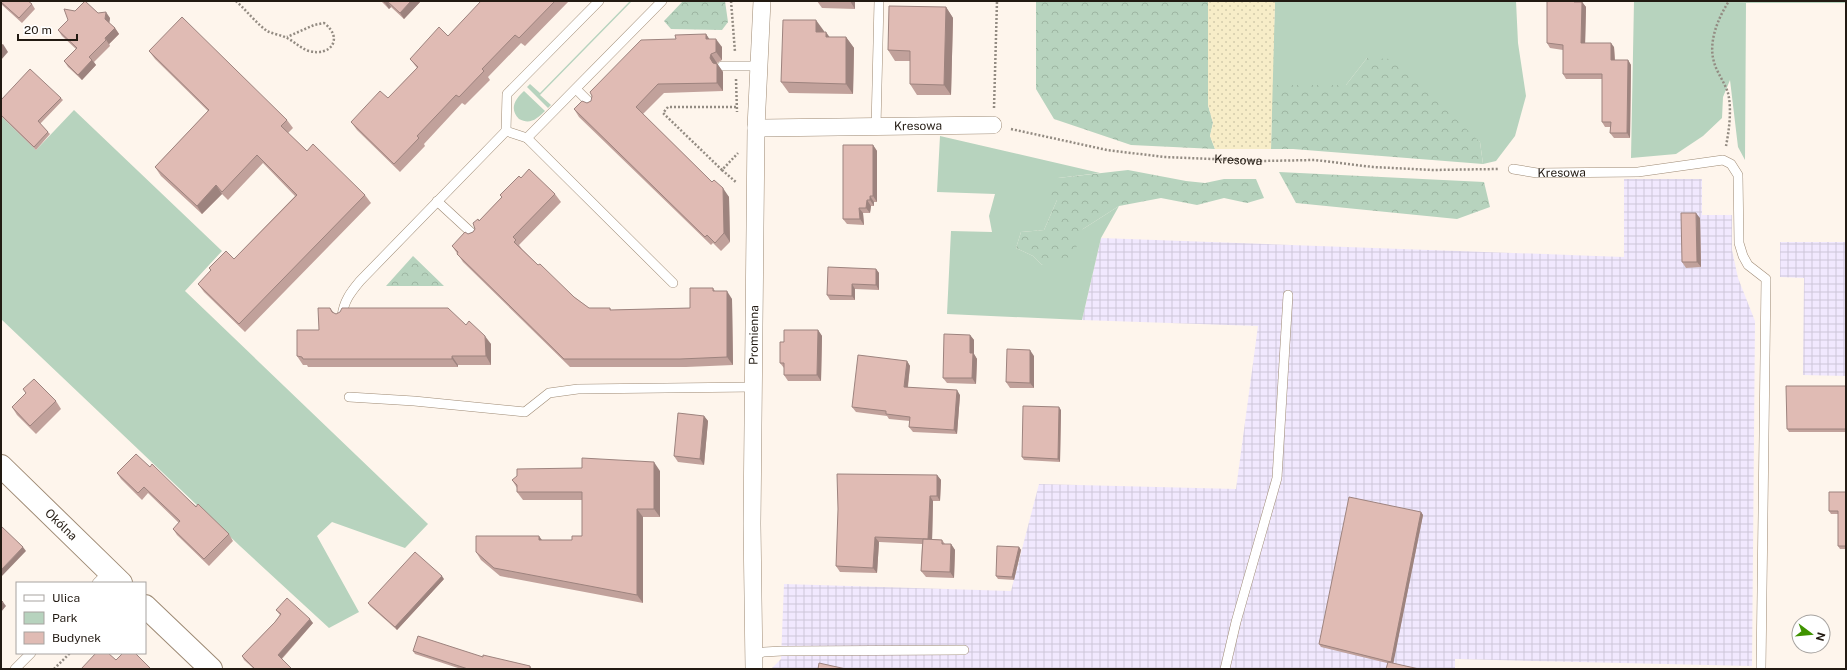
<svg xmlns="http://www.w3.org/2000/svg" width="1847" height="670" font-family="'Public Sans',sans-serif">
<defs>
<pattern id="industrial-grid" width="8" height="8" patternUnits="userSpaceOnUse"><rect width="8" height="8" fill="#f1e8fe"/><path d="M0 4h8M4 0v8" fill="none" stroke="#cec6d9"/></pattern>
<pattern id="forest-crowns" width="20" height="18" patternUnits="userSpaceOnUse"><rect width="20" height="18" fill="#b7d3be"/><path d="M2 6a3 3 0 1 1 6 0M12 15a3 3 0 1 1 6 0" fill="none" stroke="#9db5a2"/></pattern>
<pattern id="sand-dots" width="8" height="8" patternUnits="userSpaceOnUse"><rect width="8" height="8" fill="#f7edc8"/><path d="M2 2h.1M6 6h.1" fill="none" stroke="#d3cbab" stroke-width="1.8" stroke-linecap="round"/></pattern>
</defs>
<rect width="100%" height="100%" fill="#fef5ec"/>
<!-- industrial -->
<path fill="url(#industrial-grid)" d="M1624 179H1702V215H1732V250L1738 278 1755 321 1752 666 1455 659V669H771L781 659 784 584 1011 591 1039 484 1236 489 1258 326 1082 320 1101 238 1624 257Z
M1780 242H1846V376L1803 375 1804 278 1780 277Z"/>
<!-- green -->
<path fill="#b7d3be" d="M630 1H632L540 95 551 105 548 108 527 87 530 84 540 93Z
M1275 1H1516L1518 43 1526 96 1515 136 1496 161 1483 164 1480 142 1367 58 1346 85H1272Z
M1634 1H1846V3H1746L1745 160 1738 147 1730 80 1723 97 1722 118 1703 136 1676 154 1631 158Z
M524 91 545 111C537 119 530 125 519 119 509 109 515 99 524 91Z
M74 110 222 251 185 291 428 524 405 548 332 522 317 536 359 612 329 628 240 546 1 319V116L36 150Z
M940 136 1100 173 1058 178 1057 200 1044 230 1021 232 1016 248 1033 256 1042 265 1083 229 1119 206 1101 238 1082 320 947 314 951 231 992 232 989 216 995 194 937 192Z"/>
<!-- forest -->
<path fill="url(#forest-crowns)" d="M683 1H725L728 22 722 30 671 29 664 21Z
M1036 1 1208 2V105L1213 123 1210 136 1215 149 1131 145 1054 119 1036 89Z
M1367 58 1392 59 1480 142 1483 164 1293 149H1271L1272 85H1346Z
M1128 170 1186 181 1205 183 1224 179H1256L1264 198 1247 203 1224 198 1197 205 1161 198 1119 206 1083 229 1073 256 1042 265 1033 256 1016 248 1021 232 1044 230 1057 200 1046 192 1058 178Z
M1279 172 1484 182 1490 207 1457 219 1296 203Z
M413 256 444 286H386Z"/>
<!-- sand -->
<path fill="url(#sand-dots)" d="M1208 1H1275L1271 149H1215L1210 136 1213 123 1208 105Z"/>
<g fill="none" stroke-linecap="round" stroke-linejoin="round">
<defs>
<g id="service">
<path d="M722 66H760"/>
<path d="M576 89 592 105"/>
<path d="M876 127 879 1"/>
<path d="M506 131 507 94 599 1"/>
<path d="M527 138 673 283"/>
<path id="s2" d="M1513 169 1537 173 1638 172 1723 160 1731 164 1738 175 1739 243 1743 256 1748 265 1766 279 1761 669"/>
<path d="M437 201 475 236"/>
<path d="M342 316C344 301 350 293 360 281L506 131 527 138 662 1"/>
<path d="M349 397 414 401 525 412 549 393 578 389 754 387"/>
<path d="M97 583 109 571"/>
<path d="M753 655 764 652 782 651 964 650"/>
<path d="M15 669 31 653"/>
<path d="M1225 669 1236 622 1277 478 1288 295"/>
</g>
<g id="minor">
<path id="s3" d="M756 128 993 125"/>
<path id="s4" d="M754 669 752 524 756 128 762 1"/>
</g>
<g id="tertiary">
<path id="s5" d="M1 466 121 583"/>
<path d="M145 606 211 669"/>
</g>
</defs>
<!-- service casing -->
<use href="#service" stroke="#9e8a74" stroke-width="10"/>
<!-- minor casing -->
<use href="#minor" stroke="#9e8a74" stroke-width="18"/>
<!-- tertiary casing -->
<use href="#tertiary" stroke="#9e8a74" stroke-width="24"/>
<!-- path -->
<g stroke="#938b82" stroke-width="2.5" stroke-dasharray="2 2" stroke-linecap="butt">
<path d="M236 1C246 10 256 23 267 31 273 34 281 35 287 38 295 42 300 48 309 51 331 57 344 38 324 23L314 25 287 37"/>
<path d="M731 1 735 52"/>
<path d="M736 79 737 112"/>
<path d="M736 107H668L663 113 722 170 738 153"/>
<path d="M994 108 997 1"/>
<path id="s1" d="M1011 129 1107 150 1164 157 1260 161 1315 160 1373 167 1433 170 1498 169"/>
<path d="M1726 146C1729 131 1732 109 1728 93 1725 83 1717 73 1714 62 1708 42 1718 18 1729 1"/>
<path d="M722 170 737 183"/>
<path d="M54 669 70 653"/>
</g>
<!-- service -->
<use href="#service" stroke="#fff" stroke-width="9"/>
<!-- minor -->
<use href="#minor" stroke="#fff" stroke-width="17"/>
<!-- tertiary -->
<use href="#tertiary" stroke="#fff" stroke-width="22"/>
</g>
<!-- wall -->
<path fill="#c1a19b" d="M1 1 32 4 35 9 22 23 1 4Z
M381 1H421L404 19 391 7 389 9Z
M478 1H569L525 46 521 43 488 77 490 80 465 105 462 103 424 144 425 146 400 172 357 130 351 122 388 98 417 68 410 59 448 36 480 3Z
M817 1H855V9L822 8Z
M1547 1H1577V2H1582L1586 7 1585 43 1614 47 1615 60H1628L1631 65 1630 138H1614L1610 133V127H1605L1602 122V79H1566L1563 74V50L1550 48 1547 43Z
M946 7 953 18 951 95H917L910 84V61H895L888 50Z
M98 13 110 18 109 23 115 28 119 34 109 44 110 46 94 62 96 65 82 80 68 67 64 61 76 49 62 36 58 30Z
M824 31V32L829 37H846L854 48 853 94 789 93 781 82Z
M706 34 709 39 722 47V60L717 63V64L723 72V91L664 93 643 114 712 182 729 197 730 242 721 251 713 243 711 245 579 117 574 109 591 101 676 39Z
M149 51 287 120 293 128 288 133 307 151 365 195 371 203 245 332 204 292 198 284 211 271 209 268 234 259 295 196 263 163 228 200 222 194 202 214 161 176 155 167 208 111 155 59Z
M61 98 63 100 40 124 50 134 36 150 1 116V100Z
M873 145 877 151V202H874V206H871L870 213H863L864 225 847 224 843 219Z
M521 178 555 194 561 202 519 245 522 249 538 265 574 297 589 308H610L611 310 690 308 713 288 715 291 732 299 733 365 686 367H570L463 262 452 246 468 234 473 232 479 221 502 197 500 195Z
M1700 218 1701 267 1686 268 1682 262Z
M876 269 879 273V290L855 289V300H830L827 295Z
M330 308 334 313 336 314 466 325 491 344V365H458V367H308L307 365H303L297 356 319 330Z
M818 330 822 336 821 381H788L784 375V368L780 363 784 342Z
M970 335 974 340V354L977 359 976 384 947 383 943 378Z
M1034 356V388H1010L1006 382Z
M907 361 910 366 908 387 960 395 957 434 913 432 909 427 910 421 889 419 887 416 856 412 852 407Z
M1846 386V432H1789L1787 429Z
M23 389 56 401 61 409 36 434 17 415 12 407 26 393Z
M1061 410 1060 462 1024 460 1022 457Z
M704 416 708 421 704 465 678 462 674 456Z
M150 467 229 534 233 541 209 566 177 535 173 529 179 523 148 493 142 500 121 479 117 473Z
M660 471V517H643V603L500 576 481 560 476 552 542 540H572L582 536V500H523L517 492V488L512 480Z
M937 475 941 480 940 501H933L932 539 942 540 945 544H951L955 550 954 578 926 577 921 571 922 544 879 542 877 573 840 572 836 566Z
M1846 492V549H1840L1838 546V514H1831L1829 511Z
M1421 512 1423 515 1393 663H1387L1321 647 1319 644Z
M1019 547 1021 550 1014 580 998 579 996 576Z
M444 579 397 630 370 606 368 603Z
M276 610 313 623 282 659 292 669H254L244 660 242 656 275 622 280 615Z
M413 651 483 657 530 666 532 669H461L415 654Z"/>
<!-- shaded-wall -->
<path fill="#9d837e" d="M387 1 391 7 389 9 385 3Z
M411 1H421L404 19 400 13Z
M850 1H855V9Z
M1582 2 1586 7 1585 48 1581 43Z
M946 7 953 18 951 95 944 85Z
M106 12 110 18 109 25 105 19Z
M816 20 824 31 823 43 816 32Z
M115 28 119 34 109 44 110 46 105 38Z
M826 32 833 42 826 37Z
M706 34 712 43 706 39Z
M846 37 854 48 853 94 846 84Z
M716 39 722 47V60L716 52Z
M1611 43 1614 47 1615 65 1611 60Z
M3 44 8 52 1 60V45Z
M711 54 723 72V91L717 83 710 58Z
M92 60 96 65 82 80 78 75Z
M1628 60 1631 65 1630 138 1627 133Z
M873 145 877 151V202L873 196Z
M216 185 222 194 202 214 197 206Z
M723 188 729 197 730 242 724 233Z
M870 196 874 202V206L870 200Z
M867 200 871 206 870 213 866 208Z
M859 208 863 213 864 225 860 219Z
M1696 213 1700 218 1701 267 1697 262Z
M876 269 879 273V290L876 285Z
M852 284 855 289V300L852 296Z
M727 291 732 299 733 365 727 357Z
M818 330 822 336 821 381 817 375Z
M970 335 974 340V354L977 359 976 384 972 378 970 353Z
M485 336 491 344V365L486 356Z
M1030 350 1034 356V388L1030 383Z
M452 356 458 365V367L452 359Z
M907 361 910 366 907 392 904 387Z
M957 390 960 395 957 434 954 430Z
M1059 407 1061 410 1060 462 1058 459Z
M704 416 708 421 704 465 700 459Z
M654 462 660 471V517L654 509Z
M937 475 941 480 940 501 937 496Z
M930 496 933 501 932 544 928 539Z
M637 509 643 517V603L637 595Z
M1421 512 1423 515 1393 665 1391 662Z
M539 536 545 544 539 540Z
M875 537 879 542 877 573 873 568Z
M951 544 955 550 954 578 950 572Z
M23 547 26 551 1 577V570Z
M1019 547 1021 550 1014 580 1012 577Z
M442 576 444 579 397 630 395 627Z
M3 602 6 606 1 612V605Z
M310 619 313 623 281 659 278 655Z"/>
<!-- building -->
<path fill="#e0bbb4" stroke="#9d837e" d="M1 1H28L32 4 19 18 1 2Z
M85 1 98 13 106 12 105 19 115 28 105 38 106 40 89 57 92 60 78 75 64 61 77 48 58 30 68 20 64 9 75 11Z
M383 1H411L400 13 387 1 385 3Z
M481 1H555L519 38 515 35 482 69 484 71 459 97 456 95 417 136 419 138 394 164 351 122 380 91 388 98 418 67 410 59 439 27 448 36Z
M1547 1H1574V2H1582L1581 43H1611V60H1628L1627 133H1610L1611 122H1602V74H1563V45L1547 43Z
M889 6 946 7 944 85 910 84V51L888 50Z
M182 17 287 120 281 126 307 151 313 144 365 195 239 324 198 284 211 270 209 268 226 251 234 259 297 195 257 155 222 192 216 185 197 206 155 167 209 110 149 51Z
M783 20H816V32H826V37H846V84L781 82Z
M706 34V39H716V52L711 54 710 58 713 63 717 64V83L658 84 636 107 712 182 714 180 723 188 724 233 715 243 707 235 705 237 574 109 582 101 587 103 591 101 592 96 590 92 641 40 676 39 675 35Z
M30 69 61 98 38 121 48 132 34 147 1 115V100Z
M843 145H873V196H870V200H867L866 208H859L860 219H843Z
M529 169 555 194 513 237 516 240 514 242 538 265 540 264 574 297 589 308H610V310L690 308V288H713V291H727V357L680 359H564L457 254 458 252 452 246 465 232 468 234 473 232 475 229 473 223 478 219 479 221 502 197 500 195 519 176 521 178Z
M1681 213H1696L1697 262H1682Z
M828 267 876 269V285L852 284V296L827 295Z
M318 308H330L332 312 336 314 340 312 342 308H448L466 325 469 321 485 336 486 356H452V359H303L302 357 297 356V330H319Z
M784 330H818L817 375H784V363H780V342H784Z
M944 334 970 335V353H973L972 378H943Z
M1007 349 1030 350V383L1006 382Z
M858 355 907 361 904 387 957 390 954 430 909 427 910 417 886 414V411L852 407Z
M34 379 56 401 30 426 12 407 26 393 23 389Z
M1786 386H1846V429H1787Z
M1023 406 1059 407 1058 459 1022 457Z
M678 413 704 416 700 459 674 456Z
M136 454 150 467 152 464 196 507 198 504 229 534 204 559 173 529 180 521 144 487 138 493 117 473Z
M582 458 654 462V509H637V595L494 568 476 552V536H539V540H572V536H582V492H517V485L512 480 517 476V469L582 468Z
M837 474 937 475V496H930L928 539 875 537 873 568 836 566 838 509Z
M1829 492H1846V546H1838V511H1829Z
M1349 497 1421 512 1391 662 1319 644Z
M1 526 23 547 1 570Z
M923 539 942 540V544H951L950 572 921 571Z
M997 546 1019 547 1012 577 996 576Z
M415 552 442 576 395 627 368 603Z
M287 598 310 619 278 655 292 669H255L242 656 275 622 281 614 276 610Z
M1 600 3 602 1 605Z
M418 636 483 657V655L530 666V669H468L413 651Z
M96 653H108L116 660 123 653H135L151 669H81Z
M1388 662 1419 669H1386Z
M819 663 846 669H818Z"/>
<g text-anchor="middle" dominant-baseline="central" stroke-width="3.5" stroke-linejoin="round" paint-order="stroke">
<!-- street labels -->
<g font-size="12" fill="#221a12" stroke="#fff">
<text stroke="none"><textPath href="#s3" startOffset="162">Kresowa</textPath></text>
<text stroke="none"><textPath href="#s1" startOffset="230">Kresowa</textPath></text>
<text stroke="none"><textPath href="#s2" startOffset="49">Kresowa</textPath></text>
<text stroke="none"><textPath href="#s4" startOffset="334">Promienna</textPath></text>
<text stroke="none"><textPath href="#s5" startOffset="84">Okólna</textPath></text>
</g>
</g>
<!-- border -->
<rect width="1847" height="670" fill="none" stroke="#221a12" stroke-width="4"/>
<!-- legend -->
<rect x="16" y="582" width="130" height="72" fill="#ffffff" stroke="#a7a3a0"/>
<rect x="24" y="595" width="20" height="6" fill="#ffffff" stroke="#a7a3a0"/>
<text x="52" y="602" font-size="12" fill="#221a12">Ulica</text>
<rect x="24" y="612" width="20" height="12" fill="#b7d3be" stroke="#a7a3a0"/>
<text x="52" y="622" font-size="12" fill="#221a12">Park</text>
<rect x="24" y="632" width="20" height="12" fill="#e0bbb4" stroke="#a7a3a0"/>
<text x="52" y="642" font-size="12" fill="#221a12">Budynek</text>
<!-- north arrow -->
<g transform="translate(1811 634) rotate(106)"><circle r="19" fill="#ffffff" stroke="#a7a3a0"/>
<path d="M0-3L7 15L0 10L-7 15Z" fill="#3f9300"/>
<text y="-6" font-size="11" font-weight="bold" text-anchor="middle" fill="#221a12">N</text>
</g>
<!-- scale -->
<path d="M18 34v6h59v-6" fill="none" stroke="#221a12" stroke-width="2"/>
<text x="24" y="34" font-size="12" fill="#221a12" stroke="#ffffff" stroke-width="3" paint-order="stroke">20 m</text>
</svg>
